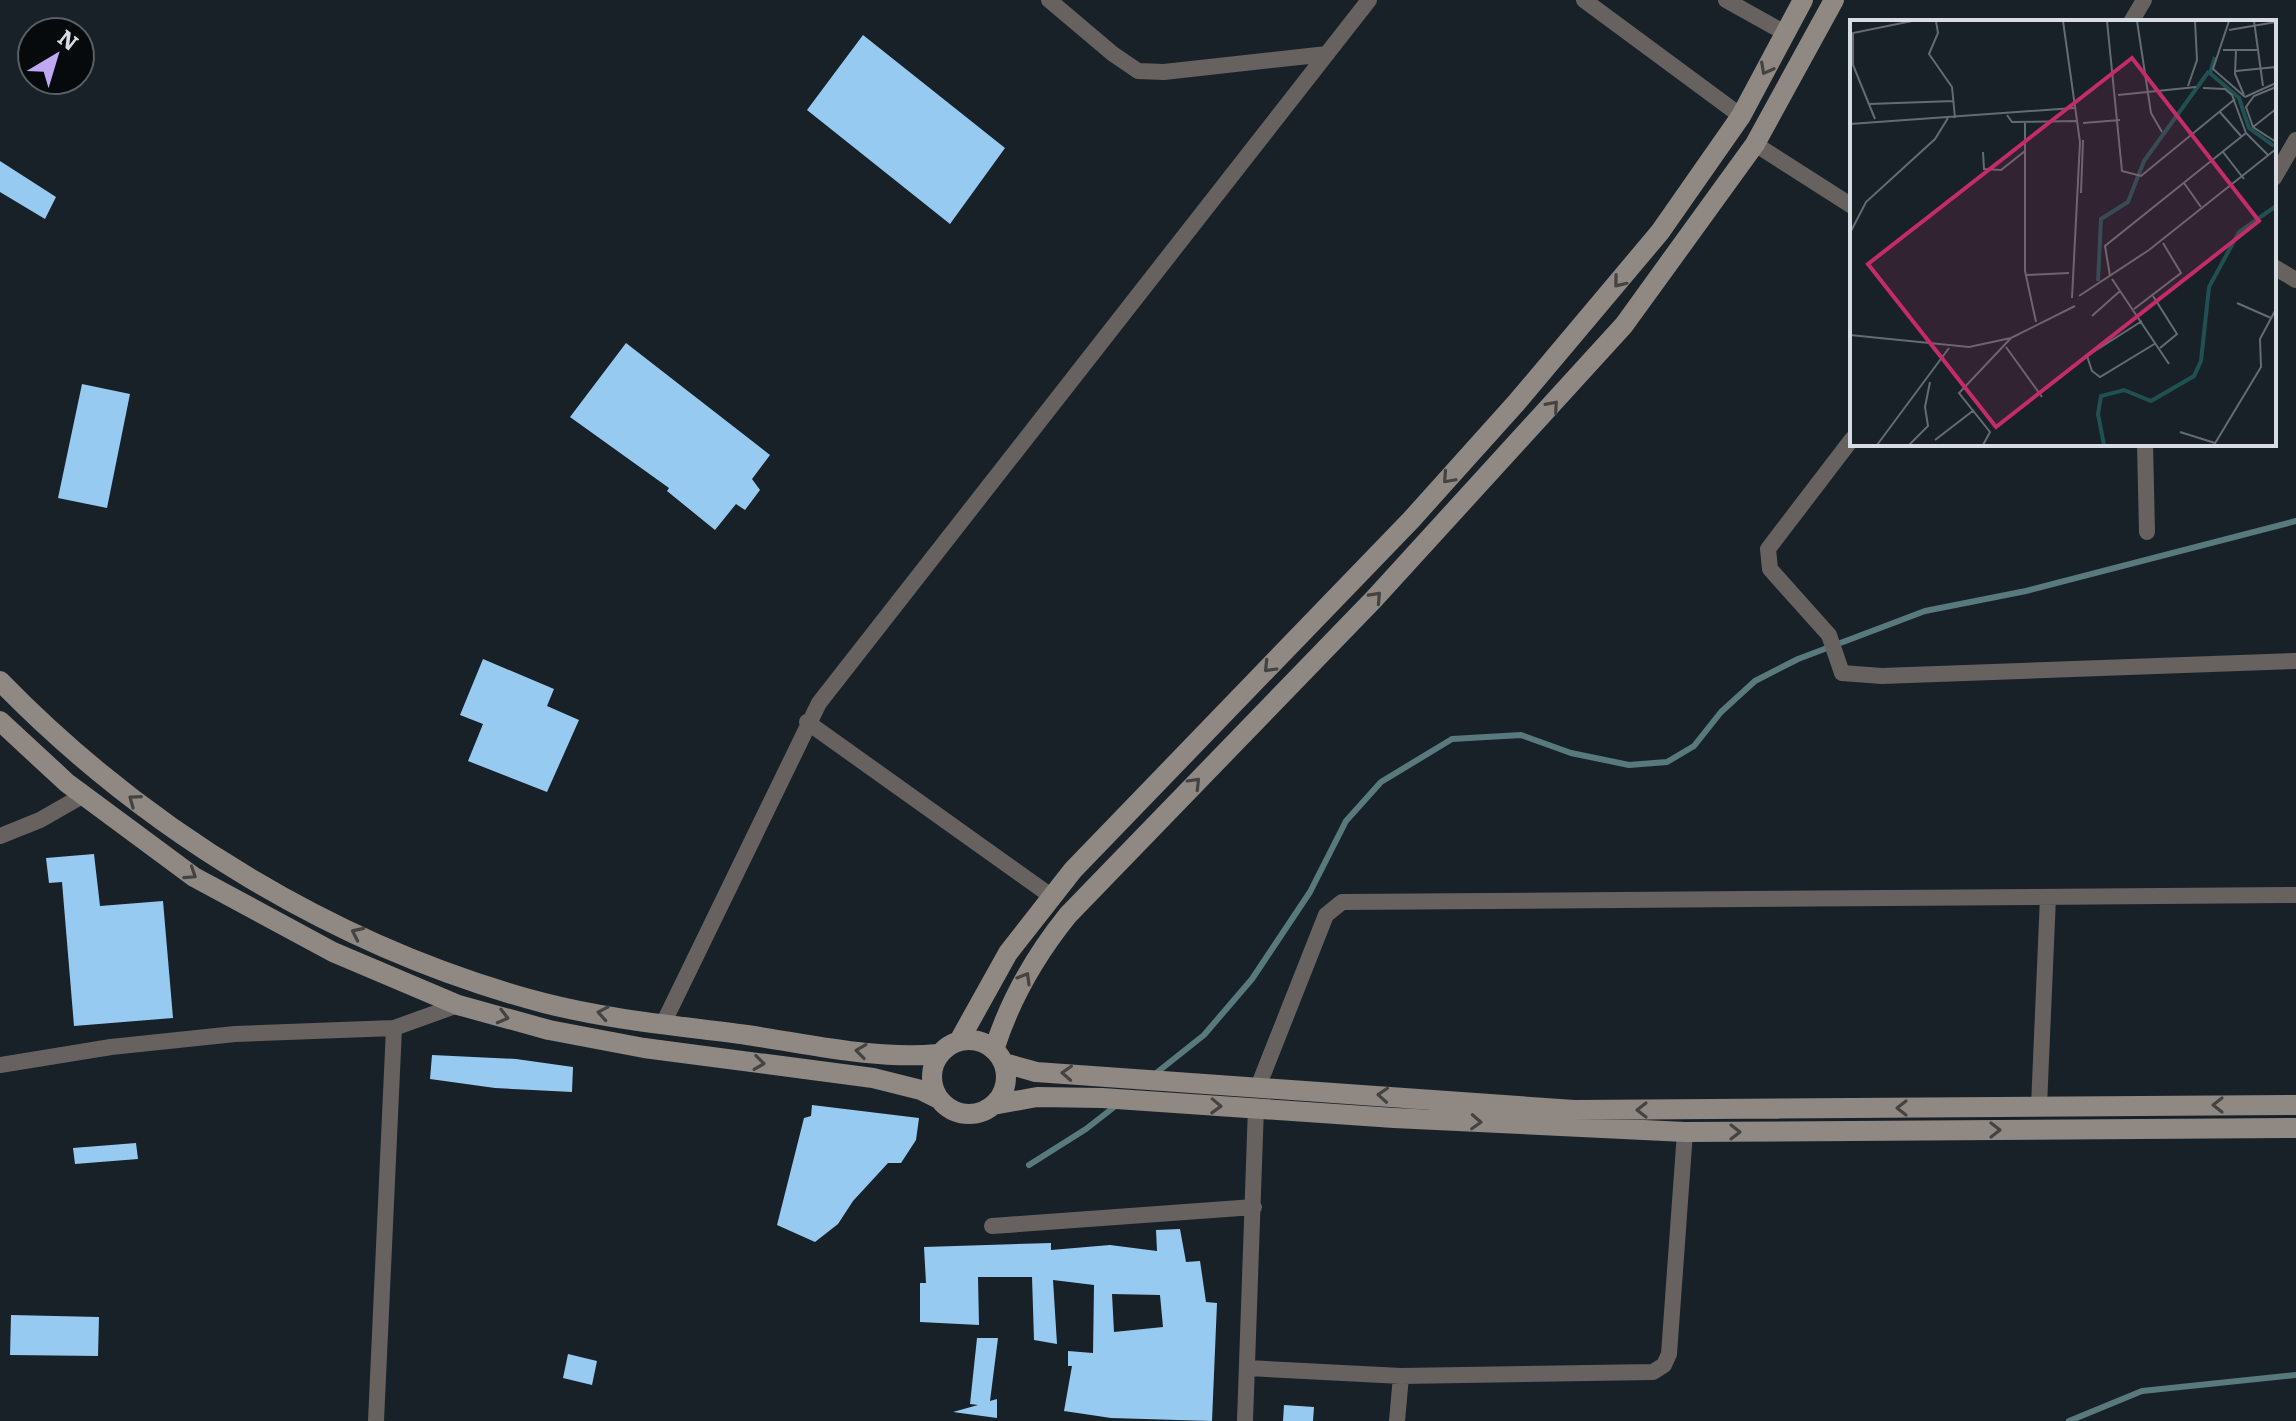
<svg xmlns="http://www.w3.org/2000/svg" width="2296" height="1421" font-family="Literata,serif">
<rect width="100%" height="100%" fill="#182128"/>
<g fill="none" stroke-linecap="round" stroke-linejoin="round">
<!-- stream -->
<path stroke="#587a7d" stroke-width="6" d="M1155 1074 1204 1035 1252 979 1310 892 1346 821 1381 782 1452 739 1521 735 1571 753 1629 765 1667 762 1694 746 1721 712 1755 681 1798 659 1925 611 2026 591 2296 521
M1029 1165 1086 1129 1118 1104
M2069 1421 2142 1391 2296 1375"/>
</g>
<!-- building -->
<path fill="#97caf1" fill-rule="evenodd" d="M863 35 1005 148 950 224 807 110Z
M0 161 56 197 45 219 0 192Z
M626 343 770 455 752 479 760 490 745 510 736 504 715 530 667 491 669 488 570 417Z
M82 384 130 394 107 508 58 498Z
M483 659 554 689 547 706 579 720 547 792 468 761 483 724 460 715Z
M94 854 100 906 163 901 173 1018 74 1026 62 882 49 883 46 858Z
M432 1055 516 1059 573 1067 572 1092 495 1088 430 1079Z
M812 1105 919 1118 916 1140 901 1163H888L853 1201 838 1224 815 1242 777 1225 804 1118 811 1116Z
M136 1143 138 1159 75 1164 73 1148Z
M1180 1229 1186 1262 1200 1261 1206 1302 1217 1303 1212 1421 1111 1418 1064 1411 1072 1366H1068V1351L1093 1353 1094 1285 1053 1280 1057 1344 1034 1340 1032 1277H978L979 1325 920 1322V1283H926L924 1247 1051 1243V1250L1110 1245 1157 1251 1156 1230ZM1112 1294 1160 1295 1163 1327 1114 1332Z
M11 1315 99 1317 98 1356 10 1355Z
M977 1338H998L990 1401 997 1399V1418L953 1412 978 1405 970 1404Z
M568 1354 597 1361 592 1385 563 1378Z
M1284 1405 1314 1407 1313 1421H1283Z"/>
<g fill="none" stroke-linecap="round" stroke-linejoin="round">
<!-- street -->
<path stroke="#67625f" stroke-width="16" d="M1049 0 1113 54 1138 71 1164 72 1327 54
M1584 0 1741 116
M1726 0 1785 33
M2131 22 2144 0
M1755 144 1852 206
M2274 178 2296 140
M2274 267 2296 280
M1852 439 1768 549 1770 569 1829 635 1842 673 1882 676 2296 661
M2145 444 2147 532
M807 722 1051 896
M0 836 40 820 82 796
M663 1024 819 703 1369 0
M0 1065 111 1047 235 1034 394 1028 458 1005
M1258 1087 1326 915 1342 902 2296 895
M2039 1106 2048 897
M992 1226 1254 1207
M1248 1368 1401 1376 1653 1372 1664 1365 1669 1354 1685 1132
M376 1421 394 1028
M1245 1421 1256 1107
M1397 1421 1401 1376"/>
<!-- secondary -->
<path stroke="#908882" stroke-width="20" d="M0 681C147 832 339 949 544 1003 610 1020 680 1026 747 1035 809 1044 875 1060 938 1054
M0 721 67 783 194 877 333 952 458 1005 549 1030 644 1048 873 1078 921 1090 939 1099
M932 1077a37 37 0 1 1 74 0a37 37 0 1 1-74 0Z
M959 1041 1008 953 1073 870 1411 520 1517 402 1660 232 1741 116 1803 0
M994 1050C1010 999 1035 956 1068 915L1374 599 1624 325 1755 144 1834 0
M1004 1063 1036 1072 1574 1110 2296 1105
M993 1105 1037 1097 1102 1098 1394 1118 1685 1132 2296 1128"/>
</g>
<!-- one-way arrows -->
<defs><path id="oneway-chevron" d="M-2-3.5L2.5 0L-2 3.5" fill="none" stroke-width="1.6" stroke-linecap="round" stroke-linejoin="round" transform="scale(2)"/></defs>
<g stroke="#444342">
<use href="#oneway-chevron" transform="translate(1766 69) rotate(118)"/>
<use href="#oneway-chevron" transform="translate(1619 282) rotate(129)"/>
<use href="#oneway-chevron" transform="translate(1553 406) rotate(-49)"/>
<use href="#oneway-chevron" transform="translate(1448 478) rotate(132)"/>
<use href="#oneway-chevron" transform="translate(1376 597) rotate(-47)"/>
<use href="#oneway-chevron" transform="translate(1269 667) rotate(134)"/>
<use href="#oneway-chevron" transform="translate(1195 783) rotate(-46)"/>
<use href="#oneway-chevron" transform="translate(134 800) rotate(-144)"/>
<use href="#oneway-chevron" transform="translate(191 874) rotate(33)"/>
<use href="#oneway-chevron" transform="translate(357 933) rotate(-155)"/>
<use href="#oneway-chevron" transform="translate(1025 978) rotate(-60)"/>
<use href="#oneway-chevron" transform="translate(603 1013) rotate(-170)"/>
<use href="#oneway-chevron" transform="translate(503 1017) rotate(15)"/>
<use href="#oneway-chevron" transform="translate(861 1051) rotate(-172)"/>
<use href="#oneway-chevron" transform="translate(759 1063) rotate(7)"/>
<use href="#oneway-chevron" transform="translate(1067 1073) rotate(-177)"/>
<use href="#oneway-chevron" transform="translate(1383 1095) rotate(-176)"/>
<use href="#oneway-chevron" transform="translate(2218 1105) rotate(180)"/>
<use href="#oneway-chevron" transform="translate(1216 1106) rotate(2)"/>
<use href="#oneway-chevron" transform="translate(1902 1108) rotate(180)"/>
<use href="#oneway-chevron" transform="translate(1642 1110) rotate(180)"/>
<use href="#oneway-chevron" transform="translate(1476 1122) rotate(3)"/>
<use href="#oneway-chevron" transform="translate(1995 1130)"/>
<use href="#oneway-chevron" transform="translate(1735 1132)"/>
</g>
<!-- overview -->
<g transform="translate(1850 20)">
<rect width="426" height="426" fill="#182128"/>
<path fill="none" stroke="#215052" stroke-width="4" d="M365 37 360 53 389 78 399 108 424 126M248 261 251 199 278 182 294 141 359 51M254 425 248 394 251 376 274 370 301 381 344 356 351 341 359 267 389 212 426 186"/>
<path fill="none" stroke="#646c72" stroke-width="2" d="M70 1H95M86 1 88 13 79 34 102 67 105 98M213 1 230 122 222 278M257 1 272 151 291 156 385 79M287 1 301 93 312 112M379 1 363 49 395 77M404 1 413 66M379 10 426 2M373 30H407M386 30 385 54 394 75M386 51 426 47M338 66 347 40 345 1M426 67 404 76 396 87 403 107 426 122M353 68 375 69 382 75 396 113 418 135M268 75 346 67M395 77 426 63M19 84 103 81M369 91 391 116M157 95 162 102 228 101M25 99 3 45V13L62 1M175 103V251L186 302M233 103 270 100M0 104 224 88M403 107 426 89M133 132 134 149 151 150 175 131M373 132 394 159M334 163 351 187M231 173 233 120M0 213 16 182 85 119 98 98M176 255 219 253M260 256 255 226 396 113M262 259 319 344M229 276 299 230 426 129M303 276 327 314 310 328M387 283 421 298M284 289 331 253 313 223M242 296 270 271M292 301 237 336 242 351 250 357 306 323M0 315 119 327 161 318 225 286M156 327 192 377M330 412 365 423M85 420 124 390M27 425 99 328M59 425 78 406 75 387 80 362M133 425 140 412 109 373 161 318M364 425 411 347 410 319 426 289"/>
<path fill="#c42c68" fill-opacity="0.15" stroke="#c42c68" stroke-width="4" d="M282 38 409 201 146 407 18 244Z"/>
<rect width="426" height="426" fill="none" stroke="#d7dde2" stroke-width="4"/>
</g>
<!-- north arrow -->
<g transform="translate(56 56) rotate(38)"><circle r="38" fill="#060a0d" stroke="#5a5e62" stroke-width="2"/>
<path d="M0-6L14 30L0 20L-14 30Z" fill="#c1a8f3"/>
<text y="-12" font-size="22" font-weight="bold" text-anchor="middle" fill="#d7dde2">N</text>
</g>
</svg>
